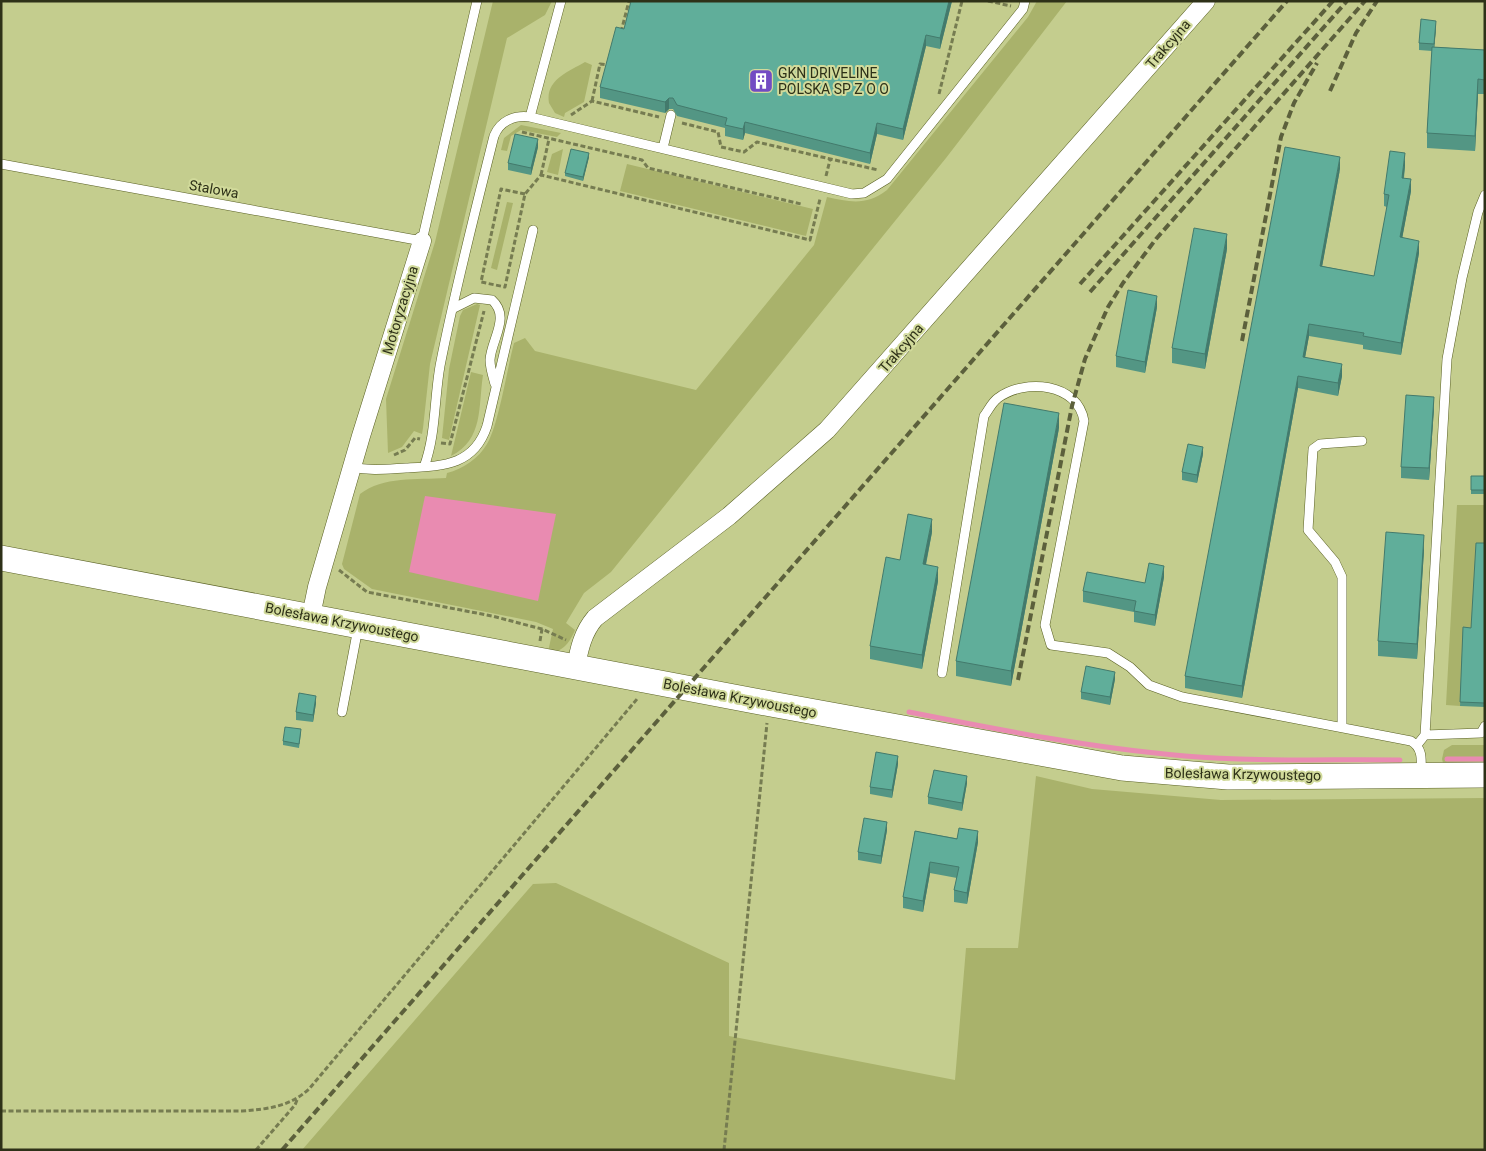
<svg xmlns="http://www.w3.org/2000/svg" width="1486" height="1151" font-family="Roboto,sans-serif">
<rect width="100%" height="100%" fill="#c4cd8e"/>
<!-- green -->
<path fill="#a9b26b" d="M493 1H552L545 15 507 38 430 364 423 428 422 434 414 431 402 447 388 453 386 399 435 242Z
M1037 1H1067L946 158 611 572 584 593 566 623 575 630C570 642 563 653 548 652L553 629 536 622 372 589 344 569 342 564 360 494C383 476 417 480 446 478L447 473C463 469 479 458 487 444 499 423 507 369 514 343L525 338 535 351 696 390 814 245 827 197C850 202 866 206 887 190L1028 17Z
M585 62 592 65 584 102 565 113 564 117 555 113 549 103C545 80 568 72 585 62Z
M521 125 561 133 557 137 521 130 511 136 507 151 501 150 504 138Z
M563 149 558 175 547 172 552 154Z
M627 164 813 209 806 236 620 191Z
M507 202 513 203 497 270 491 268Z
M477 304 480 305 449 440 442 438 449 369 460 316 463 310Z
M471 372 483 375C478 407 484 439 451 456Z
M1457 505H1485V547L1472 632H1463L1460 706 1446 705Z
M1452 745H1485V766L1443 763 1442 759 1444 750Z
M1036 776 1092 789 1221 800 1485 798V1150H302L533 884 556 883 729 963V1036L955 1080 966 948H1018Z"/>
<!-- water -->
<path fill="#e98bb1" d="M425 496 556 514 538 601 409 572Z"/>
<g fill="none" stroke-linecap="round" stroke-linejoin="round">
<!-- stream -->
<path stroke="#e98bb1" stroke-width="5" d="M909 712C1000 730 1092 748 1185 756 1256 762 1329 759 1400 760
M1447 759H1485"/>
<defs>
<path id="lane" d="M530 117 561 1
M663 148 671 115
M1 164 422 241 477 1
M452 309 474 298 492 300C511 317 491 340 490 360 490 368 493 377 495 384
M352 467C370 471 387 469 406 468 442 466 474 466 487 426L533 230
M424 467C436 435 434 400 440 366 455 289 475 212 494 136 500 121 514 115 530 117L852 194 864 193 887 179 1023 9 1025 1
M942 673 984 416C988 411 992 402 998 398 1025 378 1078 383 1084 421L1045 625 1051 645 1108 653 1130 667 1149 685 1182 697 1411 741C1424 749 1421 761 1421 775
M342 712 358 628
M1342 727V577L1335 562 1308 530 1313 449 1320 444 1362 441
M1425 735 1481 733 1485 726
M1417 745 1425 735 1447 359 1462 278 1478 212 1485 195"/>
<path id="street" d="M311 616 317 587 361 436 422 241
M576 667C579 649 583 632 595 618L729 516 827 430 1206 1"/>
<path id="secondary" d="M1 558 771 704 1122 768 1228 777 1485 775"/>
</defs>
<!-- lane casing -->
<use href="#lane" stroke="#596023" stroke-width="10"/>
<!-- street casing -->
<use href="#street" stroke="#596023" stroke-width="19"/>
<!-- secondary casing -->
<use href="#secondary" stroke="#596023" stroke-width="26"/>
<!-- path -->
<path stroke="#767c51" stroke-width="3" stroke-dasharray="5 2.5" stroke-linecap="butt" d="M988 1 1011 6
M621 32 629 1
M939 94 962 1
M592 101 600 64 608 65
M571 115 592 101 659 117
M682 123 718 132 721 147 744 152 757 142 878 170
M522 132 642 160 648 168 801 204
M541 175 549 139
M826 176 830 160
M525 194 501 189 481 282 505 287 525 194 541 175 810 240 820 199
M441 443 450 444 484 311
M394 455 405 450 415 438 420 439
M339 570 367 592 492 616 542 629 566 640
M540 641 542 629
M1 1111H242C268 1109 289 1107 309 1089L637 699
M256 1150 295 1105 297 1100
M724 1150 767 723"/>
<!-- lane -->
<use href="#lane" stroke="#fff" stroke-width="9"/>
<!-- street -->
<use href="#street" stroke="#fff" stroke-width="18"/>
<!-- secondary -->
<use href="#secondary" stroke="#fff" stroke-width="25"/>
<!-- rail -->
<path stroke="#5c603c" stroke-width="4" stroke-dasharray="8 4" stroke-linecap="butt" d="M1330 91 1356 33 1377 1
M1080 284 1333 1
M1090 292 1347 1
M1242 341 1281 137 1294 103 1317 63
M1018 680 1072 406 1085 359 1108 307 1123 283 1156 239 1365 1
M282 1150 1287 1"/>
</g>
<!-- wall -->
<path fill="#539684" d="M631 1H952L940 49 926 46 903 140 877 134 870 164 745 133 743 140 725 136V128L677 116 673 109H669L665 113 600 98V87L624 29Z
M1436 28 1434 47 1485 50V94H1478L1475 151 1427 148V133L1432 51 1419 50V43Z
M538 147 531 175 508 170V163Z
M589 157 583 181 565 176V173Z
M1405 166 1404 178 1411 191 1402 238 1419 253 1401 355 1363 349V345L1309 336 1305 357 1342 376 1338 396 1298 388 1242 698 1185 688V676L1340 169 1322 266 1374 276 1387 207 1384 206V194Z
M1227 249 1205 369 1172 363V348Z
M1157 307 1145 373 1116 367V356Z
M1434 408 1429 480 1401 478V467Z
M1059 428 1011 686 956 676V661Z
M1203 454 1197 483 1182 480V472Z
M1471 476H1485V494H1471Z
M932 532 926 565 938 581 922 669 870 659V646L900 560Z
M1485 543V707L1460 706 1463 627 1471 628Z
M1424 550 1417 659 1378 656V641Z
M1164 577 1155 626 1134 622V612L1083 602V591L1145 583Z
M1115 679 1110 705 1081 699V692Z
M316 703 313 722 296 720V712Z
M301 733 299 748 283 745V741Z
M898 764 892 798 870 794V787Z
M967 783 962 811 928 804V797Z
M887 830 881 864 858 860V852Z
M915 831 978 842 967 904 954 902V890L957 878 930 873 923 912 903 908V897Z"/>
<!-- shaded-wall -->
<path fill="#437a6c" d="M949 1H952L940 49V38Z
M1436 21V28L1434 52V44Z
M926 35V46L903 140V129Z
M1478 79V94L1475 151V136Z
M669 98V109L665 113V102Z
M745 122V133L743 140V129Z
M877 123V134L870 164V153Z
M538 139V147L531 175V168Z
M589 153V157L583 181V177Z
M1405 153V166L1402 190V178Z
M1340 157V169L1320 278V266Z
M1411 179V191L1400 250V237Z
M1227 234V249L1205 369V354Z
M1419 241V253L1401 355V343Z
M1157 296V307L1145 373V362Z
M1309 324V336L1303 369V357Z
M1342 364V376L1338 396V383Z
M1298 376V388L1242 698V686Z
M1434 397V408L1429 480V468Z
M1059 413V428L1011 686V671Z
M1203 447V454L1197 483V475Z
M932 519V532L923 578V564Z
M1424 535V550L1417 659V644Z
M1164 566V577L1155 626V615Z
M938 567V581L922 669V655Z
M1115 672V679L1110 705V697Z
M316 696V703L313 722V715Z
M898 756V764L892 798V790Z
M967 776V783L962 811V803Z
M887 822V830L881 864V856Z
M978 831V842L967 904V893Z
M930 862V873L923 912V901Z"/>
<!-- building -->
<path fill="#60ae9a" stroke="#437a6c" d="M631 1H949L940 38 926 35 903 129 877 123 870 153 745 122 743 129 725 125 727 118 677 105 673 98H669L665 102 600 87 616 27 624 29Z
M1421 19 1436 21 1434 44 1419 43Z
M1432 47 1485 50V80L1478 79 1475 136 1427 133Z
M515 134 538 139 531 168 508 163Z
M1285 147 1340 157 1320 266 1374 276 1389 195 1384 194 1390 151 1405 153 1402 178 1411 179 1400 237 1419 241 1401 343 1363 336 1364 333 1309 324 1303 357 1342 364 1338 383 1298 376 1242 686 1185 676Z
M571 149 589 153 583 177 565 173Z
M1194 228 1227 234 1205 354 1172 348Z
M1128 290 1157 296 1145 362 1116 356Z
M1406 395 1434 397 1429 468 1401 467Z
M1004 403 1059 413 1011 671 956 661Z
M1188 444 1203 447 1197 475 1182 472Z
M1471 476H1485V490H1471Z
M908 514 932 519 923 564 938 567 922 655 870 646 886 557 900 560Z
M1386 532 1424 535 1417 644 1378 641Z
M1476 543H1485V703L1460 702 1463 627 1471 628Z
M1149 563 1164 566 1155 615 1134 611 1136 601 1083 591 1087 572 1145 583Z
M1086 666 1115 672 1110 697 1081 692Z
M299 693 316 696 313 715 296 712Z
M285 727 301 729 299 744 283 741Z
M876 752 898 756 892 790 870 787Z
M934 770 967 776 962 803 928 797Z
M864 818 887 822 881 856 858 852Z
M959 828 978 831 967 893 954 890 959 867 930 862 923 901 903 897 915 831 957 839Z"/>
<!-- icons -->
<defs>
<symbol id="building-square" viewBox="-11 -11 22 22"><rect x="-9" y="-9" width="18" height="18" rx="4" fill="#734bc3" stroke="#d1da9b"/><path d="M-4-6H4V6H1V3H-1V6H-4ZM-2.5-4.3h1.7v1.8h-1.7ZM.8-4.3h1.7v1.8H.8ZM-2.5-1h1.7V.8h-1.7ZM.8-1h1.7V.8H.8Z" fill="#fff"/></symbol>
</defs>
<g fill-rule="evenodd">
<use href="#building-square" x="747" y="67" width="28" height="28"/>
</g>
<g text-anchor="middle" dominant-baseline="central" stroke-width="4" stroke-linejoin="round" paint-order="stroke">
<!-- street labels -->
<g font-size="14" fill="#2e3118" stroke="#d1da9b">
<text transform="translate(1168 44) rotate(-49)">Trakcyjna</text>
<text transform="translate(214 189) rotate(10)">Stalowa</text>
<text transform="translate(400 310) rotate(-73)">Motoryzacyjna</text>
<text transform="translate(901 348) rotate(-49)">Trakcyjna</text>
<text transform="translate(342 622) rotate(11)">Bolesława Krzywoustego</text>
<text transform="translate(740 698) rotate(11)">Bolesława Krzywoustego</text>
<text transform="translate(1243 774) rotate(1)">Bolesława Krzywoustego</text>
</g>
<!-- poi labels -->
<g font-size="14" fill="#2e3118" stroke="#d1da9b" text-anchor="start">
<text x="778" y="73">GKN DRIVELINE<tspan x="778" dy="16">POLSKA SP Z O O</tspan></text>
</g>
</g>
<!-- border -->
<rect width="1486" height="1151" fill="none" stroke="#2e3118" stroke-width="5"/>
</svg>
